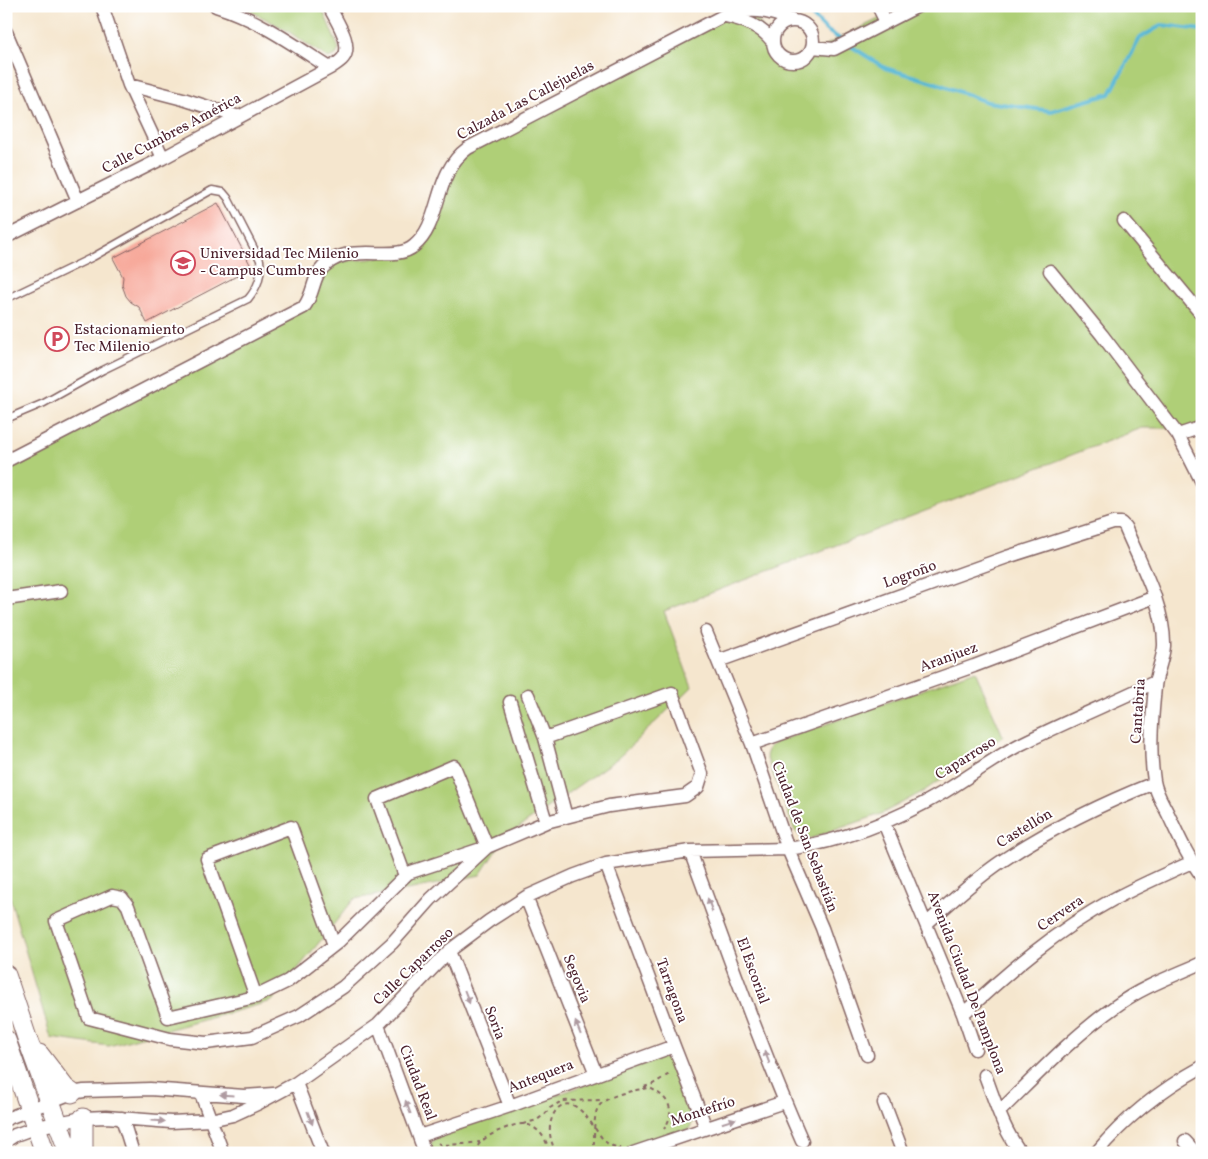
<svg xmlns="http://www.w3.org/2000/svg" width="1208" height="1159" font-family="Vollkorn,serif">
<rect width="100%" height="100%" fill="#fff"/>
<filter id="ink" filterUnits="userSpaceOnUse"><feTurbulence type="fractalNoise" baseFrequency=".02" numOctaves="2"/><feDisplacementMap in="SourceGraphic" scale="10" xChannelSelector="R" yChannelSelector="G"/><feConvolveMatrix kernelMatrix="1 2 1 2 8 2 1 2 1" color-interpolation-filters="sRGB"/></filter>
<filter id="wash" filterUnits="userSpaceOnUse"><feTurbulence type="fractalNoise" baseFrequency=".0096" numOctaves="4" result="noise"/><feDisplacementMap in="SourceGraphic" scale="20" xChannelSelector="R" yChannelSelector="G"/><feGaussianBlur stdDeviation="1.12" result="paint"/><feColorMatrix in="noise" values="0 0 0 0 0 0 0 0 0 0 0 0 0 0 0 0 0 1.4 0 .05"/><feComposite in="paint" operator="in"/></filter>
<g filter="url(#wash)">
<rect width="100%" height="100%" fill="#f5e6ce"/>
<!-- green -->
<path fill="#afcf77" stroke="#7c7751" d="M241 6H321L339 49 336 55 328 58 283 28Z
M905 6H1202V432L1176 428H1142L664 611 692 687 619 757 504 838 480 875 418 888 354 899 272 1001 109 1046 51 1038 6 884V467L308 305 318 275 334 262 370 259 417 247 448 179 467 151 725 16 756 15 781 67Z
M975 671 1003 736 924 791 881 814 809 839 802 838 795 831 766 756 769 747 776 742Z
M662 1058 674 1061 695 1118 689 1129 619 1153H433L430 1145 436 1137Z"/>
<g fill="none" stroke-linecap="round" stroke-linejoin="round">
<!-- stream -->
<path stroke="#57b7d6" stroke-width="4" d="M803 6 826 30 885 68 933 82 987 102 1051 111 1110 94 1140 38 1162 25 1202 30"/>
</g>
<g id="blocks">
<!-- building -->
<path fill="#f7a799" d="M218 203 252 268 147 323 139 307 131 302 126 296 122 285 123 277 113 258Z"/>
</g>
</g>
<g filter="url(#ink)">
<use href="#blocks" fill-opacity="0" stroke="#866564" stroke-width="1"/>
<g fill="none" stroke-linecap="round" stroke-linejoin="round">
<defs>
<path id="lane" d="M6 299 93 257 212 190 223 192 228 198 260 260C262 276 258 287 248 299L103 370 44 403 6 419"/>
<path id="street" d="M102 6 129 85 163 158
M216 6C258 19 294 45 330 68
M878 6 886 22
M725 16C744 20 761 26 773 42
M773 41a20 20 0 1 1 40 0a20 20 0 1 1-40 0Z
M6 32 78 201
M812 47 834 49 918 6
M129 85 183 99 239 117
M1124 221 1202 315
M6 237 163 158 330 68C334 65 340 62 343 58 354 45 335 19 329 6
M1050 271 1102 335 1178 435 1202 482
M1178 435 1202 427
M6 461 304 307C313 295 313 281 319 272 345 237 392 265 414 246 443 222 432 174 468 148L723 16C750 7 768 10 794 21
M6 599 61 591
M706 632 752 744 788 849 822 928 867 1055
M718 661 1007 557 1113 523H1121L1125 527C1140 563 1165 607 1164 646 1163 660 1156 673 1155 687 1152 718 1149 750 1154 781 1156 794 1164 805 1169 816 1179 837 1188 858 1202 876
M510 702 546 822
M545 738 566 817
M752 744 974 666 1155 597
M884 823 963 1014 975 1049
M690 851C726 948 760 1046 802 1141
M606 864 674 1046 706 1128
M405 876 377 799 454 766 487 847 431 899 392 943 343 987 299 1016 252 1037 206 1043 170 1039 89 1018 56 921 112 896 122 898 128 906 168 1017 255 997 288 981 338 942 405 876 408 873 487 847 546 822 609 806 685 796 698 787 702 774 672 693 545 738 528 695
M526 897 596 1074
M926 924C951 902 975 879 1002 861 1050 829 1101 804 1154 783
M449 951 510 1106
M256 997 207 859 291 827 334 945
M963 1014C1009 971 1057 930 1112 900 1138 886 1165 874 1192 862
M378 1025 425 1153
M985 1075C995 1101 1003 1130 1021 1153
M296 1083 323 1153
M201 1094 223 1153
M884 1103 903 1153
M999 1112C1036 1076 1073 1036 1116 1006 1142 987 1173 976 1202 963
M122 1118 133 1153
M6 1119 72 1093 84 1091 150 1089 244 1096 273 1094
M419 1136 510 1106 674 1046
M6 1141 15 1135 37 1127 83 1118 106 1117 171 1122 210 1120 233 1115 259 1103 296 1083 378 1025 449 951 489 921 526 897 573 876 606 864 690 851 788 849C844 841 895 821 944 792 970 776 994 758 1021 744 1065 722 1111 703 1155 682
M1185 1141 1196 1153
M633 1153 784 1102
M1096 1153C1125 1118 1162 1089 1202 1067"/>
<path id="secondary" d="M6 975 27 1038 69 1153
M6 1040 45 1153
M39 1054 65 1088 72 1093
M83 1118V1153"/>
</defs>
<!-- lane casing -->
<use href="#lane" stroke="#866564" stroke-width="9"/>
<!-- street casing -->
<use href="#street" stroke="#866564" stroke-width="15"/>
<!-- secondary casing -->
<use href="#secondary" stroke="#866564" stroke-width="21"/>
<!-- path -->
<path stroke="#866564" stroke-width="2" stroke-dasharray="4 4" stroke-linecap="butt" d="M644 1087 653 1084 671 1073
M523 1124 537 1120 545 1114 550 1108 562 1101 603 1100
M438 1143 441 1145 464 1144 480 1142
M474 1153C476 1150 478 1145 480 1143 484 1138 491 1135 496 1132 504 1129 514 1124 522 1124 537 1124 548 1140 549 1153
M556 1153C552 1144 549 1136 550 1126 551 1119 554 1110 561 1106 581 1096 595 1134 607 1143 610 1146 617 1147 621 1148
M593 1153C595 1140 593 1126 596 1113 599 1095 635 1090 650 1088 668 1097 677 1110 664 1129
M610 1153 622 1148"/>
<!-- lane -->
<use href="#lane" stroke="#fff" stroke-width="6"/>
<!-- street -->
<use href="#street" stroke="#fff" stroke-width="12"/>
<!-- secondary -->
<use href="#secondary" stroke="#fff" stroke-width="19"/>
</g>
<!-- one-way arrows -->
<defs><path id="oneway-solid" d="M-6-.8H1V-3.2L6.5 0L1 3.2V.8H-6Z" transform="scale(1.25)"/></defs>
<g fill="#ae9aa0">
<use href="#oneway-solid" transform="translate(710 905) rotate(-110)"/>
<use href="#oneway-solid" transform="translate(467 997) rotate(69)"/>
<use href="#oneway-solid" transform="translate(578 1028) rotate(-112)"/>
<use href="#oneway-solid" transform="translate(767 1057) rotate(-111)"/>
<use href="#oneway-solid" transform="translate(227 1095) rotate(-176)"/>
<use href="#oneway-solid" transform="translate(408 1107) rotate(-111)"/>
<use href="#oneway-solid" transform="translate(310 1118) rotate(69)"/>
<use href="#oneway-solid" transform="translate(158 1121) rotate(4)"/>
<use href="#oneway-solid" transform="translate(729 1121) rotate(-18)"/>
</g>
</g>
<!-- icons -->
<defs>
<symbol id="university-ring" viewBox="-11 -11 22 22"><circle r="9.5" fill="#fff" stroke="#d1495b" stroke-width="1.5"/><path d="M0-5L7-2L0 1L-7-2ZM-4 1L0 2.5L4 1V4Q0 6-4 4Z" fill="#d1495b"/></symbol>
<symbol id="parking-ring" viewBox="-11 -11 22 22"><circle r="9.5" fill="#fff" stroke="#d1495b" stroke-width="1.5"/><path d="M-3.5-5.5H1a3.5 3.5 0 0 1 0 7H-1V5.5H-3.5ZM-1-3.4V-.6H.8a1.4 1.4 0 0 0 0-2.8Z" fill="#d1495b"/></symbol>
</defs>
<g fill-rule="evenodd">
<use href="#university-ring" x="169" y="249" width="28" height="28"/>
<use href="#parking-ring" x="43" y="325" width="28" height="28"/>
</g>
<g text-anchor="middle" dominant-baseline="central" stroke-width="4" stroke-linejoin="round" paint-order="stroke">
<!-- street labels -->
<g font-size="15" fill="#4a1f2b" stroke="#fff">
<text transform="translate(526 101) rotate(-28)">Calzada Las Callejuelas</text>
<text transform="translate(172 134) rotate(-28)">Calle Cumbres América</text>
<text transform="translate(910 575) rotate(-20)">Logroño</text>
<text transform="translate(949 658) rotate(-20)">Aranjuez</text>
<text transform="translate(1139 711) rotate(-86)">Cantabria</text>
<text transform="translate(966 759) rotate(-32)">Caparroso</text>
<text transform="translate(1025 829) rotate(-31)">Castellón</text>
<text transform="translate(804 837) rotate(69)">Ciudad de San Sebastián</text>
<text transform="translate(1061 914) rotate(-34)">Cervera</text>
<text transform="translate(414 967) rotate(-44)">Calle Caparroso</text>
<text transform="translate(752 971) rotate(70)">El Escorial</text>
<text transform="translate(576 979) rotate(68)">Segovia</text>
<text transform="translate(966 983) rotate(69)">Avenida Ciudad De Pamplona</text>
<text transform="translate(671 991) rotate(70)">Tarragona</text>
<text transform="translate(494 1023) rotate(69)">Soria</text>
<text transform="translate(541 1077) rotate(-21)">Antequera</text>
<text transform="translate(417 1083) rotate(69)">Ciudad Real</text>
<text transform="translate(703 1112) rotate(-18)">Montefrío</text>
</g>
<!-- poi labels -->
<g font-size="15" fill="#4a1f2b" stroke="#fff" text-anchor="start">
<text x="200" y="254">Universidad Tec Milenio<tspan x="200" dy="17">- Campus Cumbres</tspan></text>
<text x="74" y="330">Estacionamiento<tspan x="74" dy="17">Tec Milenio</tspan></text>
</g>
</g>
<!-- margin -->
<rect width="1208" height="1159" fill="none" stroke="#fff" stroke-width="25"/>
</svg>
